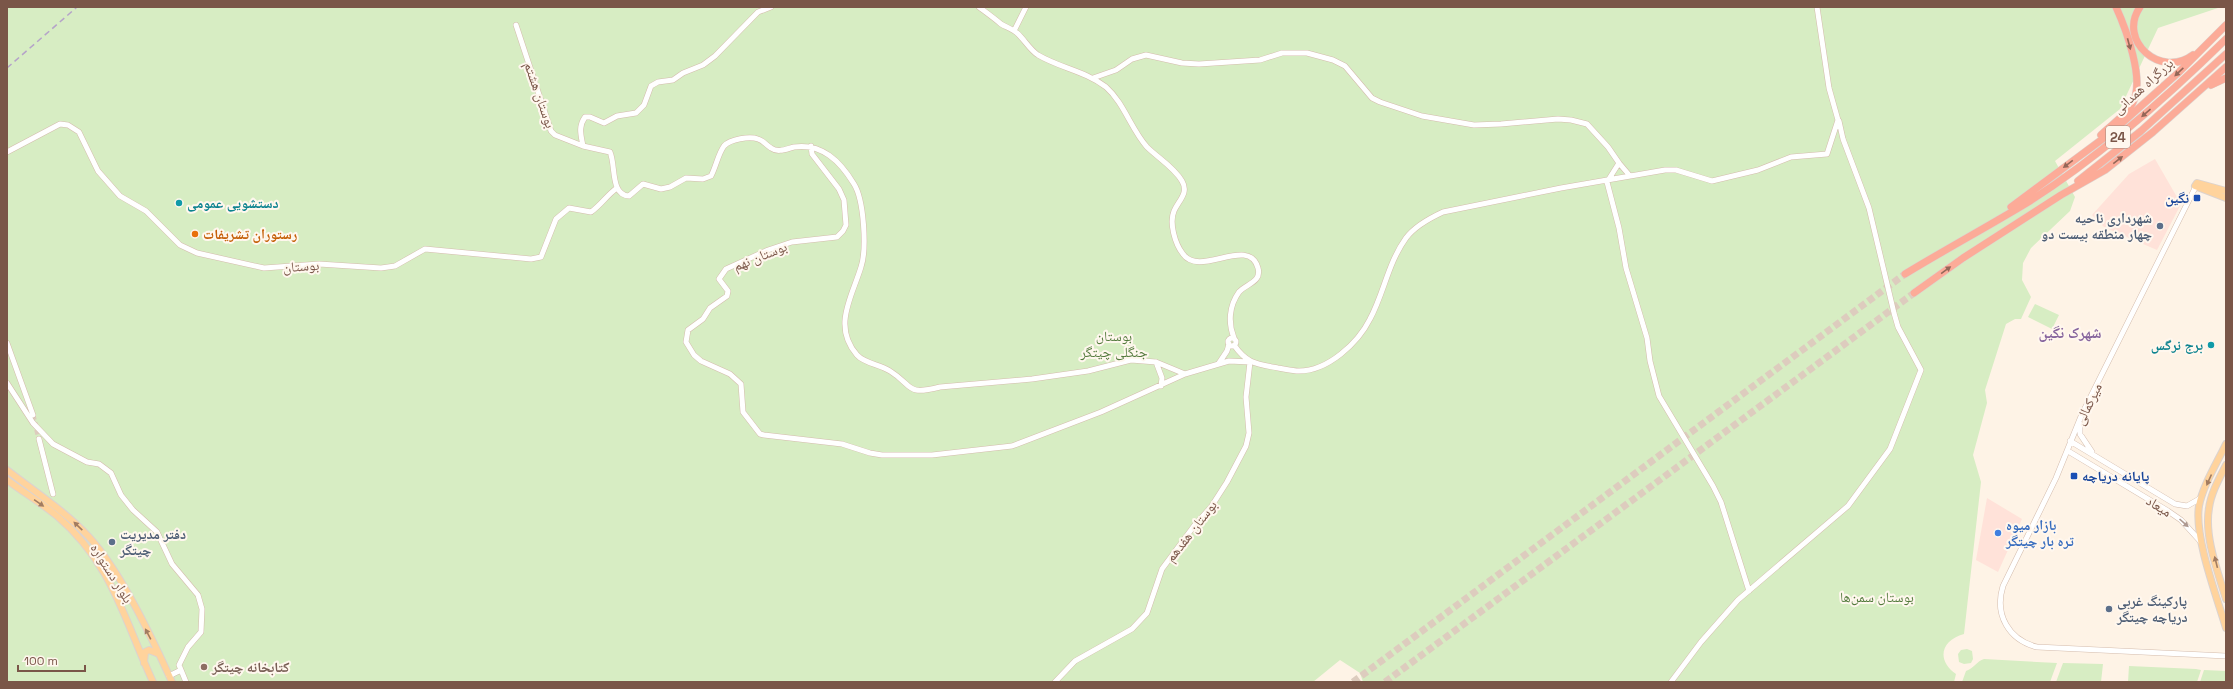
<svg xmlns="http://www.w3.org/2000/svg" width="2233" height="689" font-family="'Space Grotesk','Noto Naskh Arabic',sans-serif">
<rect width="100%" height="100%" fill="#fef3e6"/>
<!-- commercial -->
<path fill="#ffe2d9" d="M2155 159 2181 204 2157 250 2104 227 2092 215 2129 174Z
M1987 498 2022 519 1998 572 1976 560Z"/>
<!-- green -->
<path fill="#d7edc3" d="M7 7H2221L2158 28 2120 109 2055 161 2075 197 2070 211 2031 248 2023 263 2022 280 2031 297 2021 319H2015L2006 324 1985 390 1987 403 1973 455 1981 482 1964 634C1941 640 1936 660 1956 674L1954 682H1363L1360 673 1340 660 1313 682H7Z
M2035 304 2059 315 2052 329 2028 317Z
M1967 649 1972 651 1973 659 1971 663 1964 664 1959 662 1958 654 1961 650Z
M1984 659 2057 663 2050 682H1962L1966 671C1974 668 1977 661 1984 659Z
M2063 663 2103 664 2101 682H2056Z
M2129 666 2196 669 2201 670 2197 682H2128Z
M2204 670 2226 671V682H2200Z"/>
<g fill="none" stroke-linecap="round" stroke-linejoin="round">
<!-- minor-tunnel -->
<path stroke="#ddccbe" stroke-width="5" stroke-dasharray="5 2.5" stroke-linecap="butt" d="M33 415 39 439"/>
<!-- highway-tunnel -->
<path stroke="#ddccbe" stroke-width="7" stroke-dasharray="7 3.5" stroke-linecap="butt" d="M1353 682 1905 274
M1385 682 1914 293"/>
<defs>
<path id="minor" d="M771 7 758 12 715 56 703 65 683 73 673 80 658 82 651 86 644 105 636 113 617 116 604 123 590 117H585C578 127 581 135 583 146L610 152C616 165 610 195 629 196L643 184 661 189 670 187 686 178 703 179 711 176C716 167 718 154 724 146 730 139 750 136 758 139 764 141 766 145 771 148 778 153 786 149 794 147 822 143 840 161 854 184 864 200 867 249 861 267 852 297 832 326 857 355 865 364 880 364 890 371 914 386 905 396 940 387L1032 379 1088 371 1131 360 1156 362 1185 374 1101 412 1012 446 932 455H882L870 453 842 444 764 435 760 434 743 412 741 384 730 374 701 361 694 355 686 342 688 330 703 319 710 308 727 296 728 291 719 279 726 269 768 250 792 242 837 237 843 231 846 225 844 200 839 189 812 154 811 146
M979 7C987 13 994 18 1001 24 1006 27 1012 29 1017 33 1024 39 1030 50 1038 55 1060 68 1085 71 1106 87 1124 103 1131 129 1147 147 1158 158 1174 167 1182 181 1189 193 1179 200 1174 211 1169 223 1175 244 1183 254 1200 278 1249 235 1258 268 1262 282 1246 284 1239 292 1229 306 1228 323 1234 338
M516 25 551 131 555 135 583 146
M1014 31 1026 7
M1093 78 1116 70 1132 59 1146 55 1182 63 1199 64 1260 60 1282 53H1307L1333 60 1345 66 1372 98 1380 102 1422 116 1474 125 1501 124 1558 119 1571 120 1587 124 1608 147 1619 163
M7 152 60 124 68 125 79 132 98 171 120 196 146 211 180 245 197 253 264 268 319 264 381 268 395 266 425 249 531 259 541 257 556 219 569 208 591 212C601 205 607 195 617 188
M1630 176 1619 163 1607 182 1619 228 1626 268 1647 338 1650 361 1659 396 1713 486 1721 502 1749 591
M2195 188 2082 414 2056 478 2003 586C1994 615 2009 640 2037 647L2226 656
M1228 342a4 4 0 1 1 8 0a4 4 0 1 1-8 0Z
M7 343 33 415
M1234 345C1247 364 1257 364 1278 368 1285 369 1292 371 1299 371 1328 371 1358 343 1370 319 1384 293 1388 263 1406 238 1415 226 1430 218 1443 212L1561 188 1665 170H1676L1712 181 1758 170 1791 157 1827 154 1838 120 1829 88 1817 7
M1156 362 1162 378 1161 386
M1219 363 1227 351 1229 344
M7 383 33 423 53 444 87 462 99 464 111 473 121 495 133 510 157 532 172 564 198 595 202 609 201 632 188 647 179 665 186 682
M2080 424V434L2092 452
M39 439 53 494
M2070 441 2175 504 2187 506 2201 498
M2068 451 2168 511 2181 520 2201 542
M169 676 181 670
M1055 682 1075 661 1132 629 1147 613 1162 569 1194 526 1211 507 1227 482 1246 446 1249 433 1246 397 1250 362 1229 361 1185 374
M1671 682 1701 642 1738 600 1848 506 1890 449 1921 370 1898 327 1894 313 1869 208 1843 139 1839 121"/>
<path id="major" d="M2226 191 2197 183 2195 186 2226 198
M2226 444C2217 463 2203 485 2199 506 2194 537 2217 597 2226 628
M2226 465C2219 479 2211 493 2209 508 2204 537 2218 572 2226 599
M7 470C35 492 65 511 89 537 121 572 152 638 172 682
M7 480C23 492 41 503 57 516 112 563 124 619 153 682
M144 663 145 652 149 650 159 654"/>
<path id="highway" d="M2140 7C2117 41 2161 79 2193 55
M2211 85 2226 78
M2101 135C2111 125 2127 115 2133 102 2145 80 2126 29 2116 7
M2078 181 2141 131 2226 54
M2011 207 2112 132 2178 73 2226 25
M1905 274C1946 249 1989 226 2030 201 2102 155 2166 98 2226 39
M1914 293 1963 258 2061 195 2105 170 2153 132 2226 67"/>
</defs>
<!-- minor casing -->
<use href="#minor" stroke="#d4bcad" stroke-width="6"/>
<!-- major casing -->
<use href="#major" stroke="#dcd3cf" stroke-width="8"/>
<!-- highway casing -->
<use href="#highway" stroke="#dcd3cf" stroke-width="8"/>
<!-- minor -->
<use href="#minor" stroke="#fff" stroke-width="5"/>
<!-- major -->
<use href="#major" stroke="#ffd39c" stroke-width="6"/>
<!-- highway -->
<use href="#highway" stroke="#fcab98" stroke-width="7"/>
<!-- rail -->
<path stroke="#b5a3c9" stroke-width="1.5" stroke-dasharray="6 4" stroke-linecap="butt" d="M7 68 77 7"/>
</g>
<!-- one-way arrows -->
<defs><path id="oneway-solid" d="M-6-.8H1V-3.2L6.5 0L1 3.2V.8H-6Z"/></defs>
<g fill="#946758">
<use href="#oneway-solid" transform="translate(2129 44) rotate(75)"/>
<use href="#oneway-solid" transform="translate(2179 72) rotate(137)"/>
<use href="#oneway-solid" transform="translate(2146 113) rotate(139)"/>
<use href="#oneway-solid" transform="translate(2118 160) rotate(-38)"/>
<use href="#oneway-solid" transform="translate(2068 164) rotate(143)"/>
<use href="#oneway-solid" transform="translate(1946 270) rotate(-36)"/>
</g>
<g fill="#a27c61">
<use href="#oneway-solid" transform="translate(2209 480) rotate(114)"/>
<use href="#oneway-solid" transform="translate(39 503) rotate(35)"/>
<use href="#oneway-solid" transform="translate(78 526) rotate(-136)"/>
<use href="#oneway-solid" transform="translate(2216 562) rotate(-104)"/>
<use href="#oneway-solid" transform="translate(148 634) rotate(-118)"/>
</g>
<use fill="#af9a91" href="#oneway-solid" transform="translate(2184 523) rotate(42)"/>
<!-- markers -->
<g fill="#1a4fb4" stroke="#fff7ee" stroke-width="1.5">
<rect x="2193" y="194" width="8" height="8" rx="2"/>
<rect x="2070" y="472" width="8" height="8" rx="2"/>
</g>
<g fill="#0f9aa8" stroke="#fff7ee" stroke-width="1.5">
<circle cx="179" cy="203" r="4"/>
<circle cx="2211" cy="345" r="4"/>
</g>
<g fill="#5c6f8a" stroke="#fff7ee" stroke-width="1.5">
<circle cx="2160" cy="226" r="4"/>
<circle cx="112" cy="542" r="4"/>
<circle cx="2109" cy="609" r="4"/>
</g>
<circle fill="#e8710a" stroke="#fff7ee" stroke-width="1.5" cx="195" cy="234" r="4"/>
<circle fill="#3f7fe0" stroke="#fff7ee" stroke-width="1.5" cx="1998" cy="533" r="4"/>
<circle fill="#8d6e63" stroke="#fff7ee" stroke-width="1.5" cx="204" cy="667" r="4"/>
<g text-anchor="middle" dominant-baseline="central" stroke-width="4" stroke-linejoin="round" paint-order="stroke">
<!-- shield labels -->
<rect fill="#fff7ee" stroke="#a2867a" stroke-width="1" x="2106" y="126" width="24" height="22" rx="3"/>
<g font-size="13" font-weight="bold" fill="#7a5648">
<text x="2118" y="137">24</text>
</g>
<!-- street labels -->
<g font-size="14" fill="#7a5648" stroke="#fff7ee">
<text transform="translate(2143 86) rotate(-42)">بزرگراه همدانی</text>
<text transform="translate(540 95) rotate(71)">بوستان هشتم</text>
<text transform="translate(760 256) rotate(-22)">بوستان نهم</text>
<text transform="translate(301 266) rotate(-4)">بوستان</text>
<text transform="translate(2088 404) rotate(-64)">میرکمالی</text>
<text transform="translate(2159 506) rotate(32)">میعاد</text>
<text transform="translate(1191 531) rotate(-52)">بوستان هفدهم</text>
<text transform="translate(112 573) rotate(58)">بلوار دستواره</text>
</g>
<!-- transit labels -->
<g font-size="14" font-weight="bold" fill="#164399" stroke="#fff7ee" text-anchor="end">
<text x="2189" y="198">نگین</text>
<text x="2082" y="476" text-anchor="start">پایانه دریاچه</text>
</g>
<!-- culture labels -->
<g font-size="14" font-weight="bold" fill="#0d838f" stroke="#fff7ee" text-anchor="start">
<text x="187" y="203">دستشویی عمومی</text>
<text x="2203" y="345" text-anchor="end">برج نرگس</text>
</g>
<!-- service labels -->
<g font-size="14" font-weight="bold" fill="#4e5e75" stroke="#fff7ee" text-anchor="start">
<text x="2152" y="218" text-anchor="end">شهرداری ناحیه<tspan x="2152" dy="16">چهار منطقه بیست دو</tspan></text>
<text x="120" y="534">دفتر مدیریت<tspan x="120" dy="16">چیتگر</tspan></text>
<text x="2117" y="601">پارکینگ غربی<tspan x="2117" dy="16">دریاچه چیتگر</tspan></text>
</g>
<!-- food labels -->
<g font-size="14" font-weight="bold" fill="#c56008" stroke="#fff7ee" text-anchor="start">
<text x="203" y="234">رستوران تشریفات</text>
</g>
<!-- park labels -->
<g font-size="14" fill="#537a3c" stroke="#fff7ee">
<text x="1114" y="336">بوستان<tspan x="1114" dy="16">جنگلی چیتگر</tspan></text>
<text x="1877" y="597">بوستان سمن‌ها</text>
</g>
<!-- shop labels -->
<g font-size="14" font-weight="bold" fill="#366cbe" stroke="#fff7ee" text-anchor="start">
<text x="2006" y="525">بازار میوه<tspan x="2006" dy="16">تره بار چیتگر</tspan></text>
</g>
<!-- education labels -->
<g font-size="14" font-weight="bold" fill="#785e54" stroke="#fff7ee" text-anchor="start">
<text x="212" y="667">کتابخانه چیتگر</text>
</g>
<!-- neighbourhood labels -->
<g font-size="15" font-weight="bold" fill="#86649d" stroke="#fff7ee">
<text x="2070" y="332">شهرک نگین</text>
</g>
</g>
<!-- border -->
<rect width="2233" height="689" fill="none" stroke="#7a5648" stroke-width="16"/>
<!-- scale -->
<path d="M18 665v6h67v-6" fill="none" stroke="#7a5648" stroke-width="2"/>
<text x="24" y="665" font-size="12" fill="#7a5648" stroke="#fff7ee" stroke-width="3" paint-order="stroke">100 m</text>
</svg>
